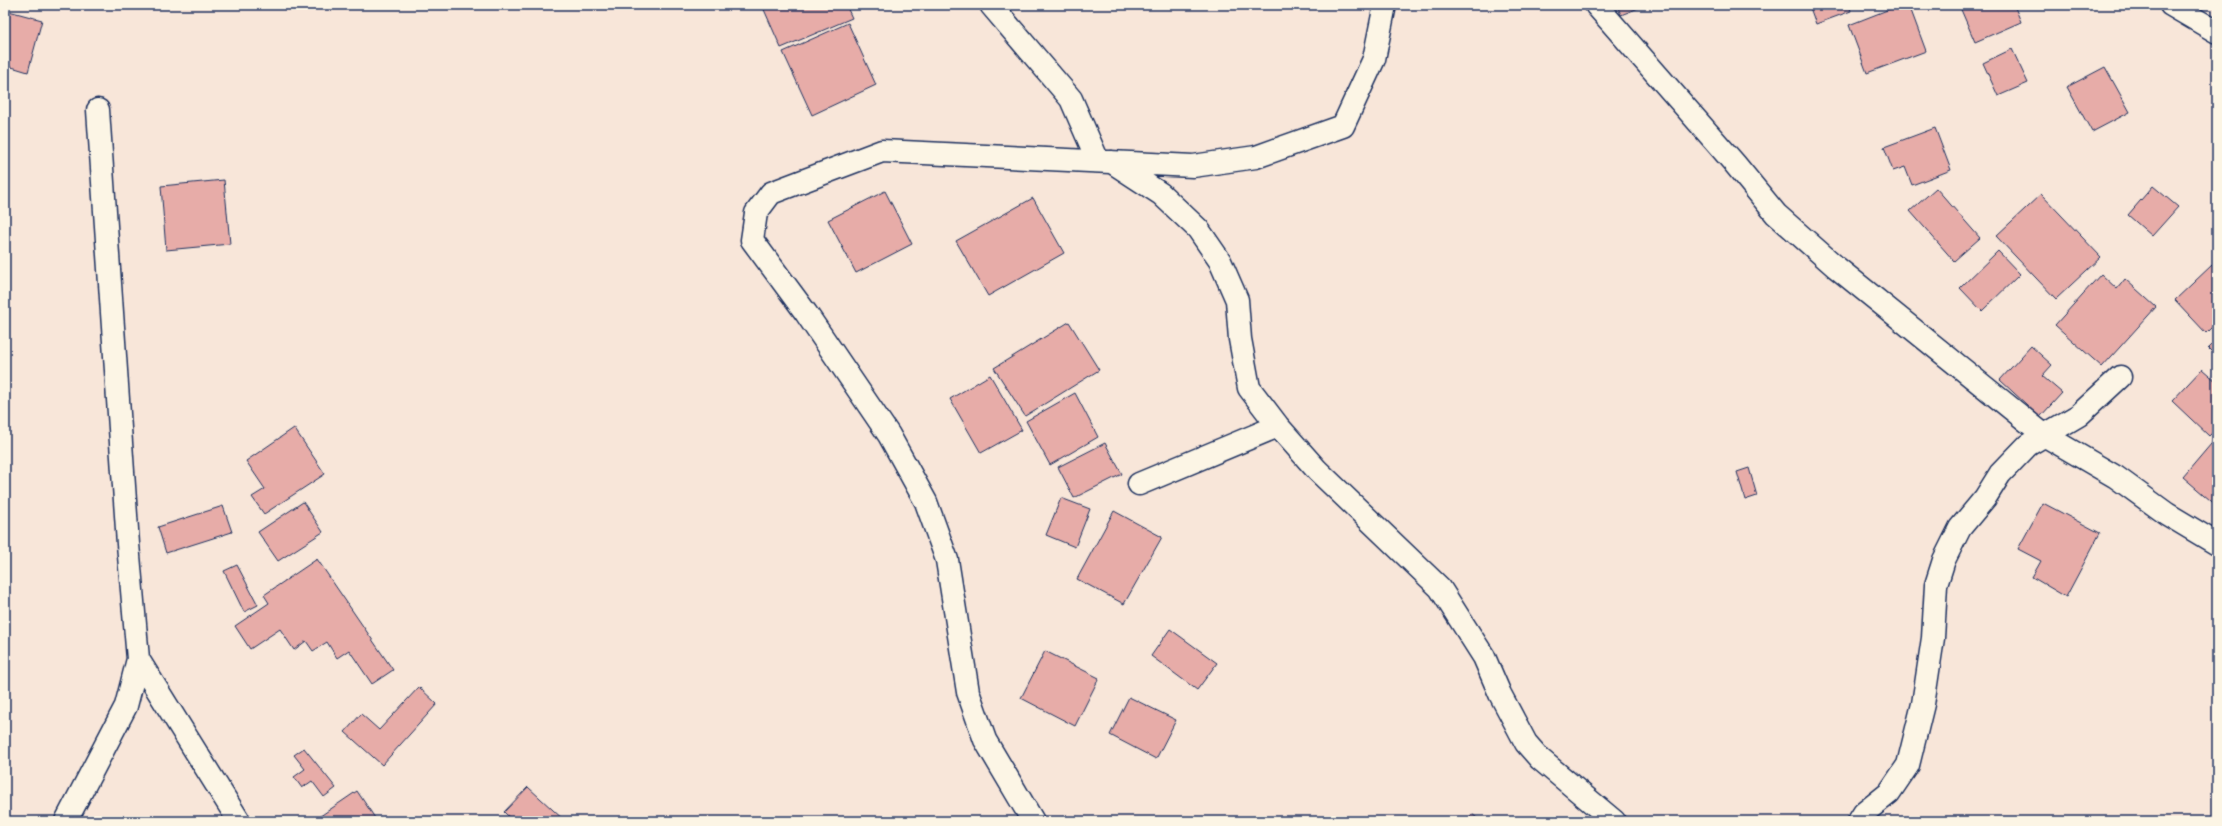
<svg xmlns="http://www.w3.org/2000/svg" width="2222" height="826" font-family="Caveat,sans-serif">
<rect width="100%" height="100%" fill="#f8e6d9"/>
<filter id="ink" filterUnits="userSpaceOnUse"><feTurbulence type="fractalNoise" baseFrequency=".025" numOctaves="2"/><feDisplacementMap in="SourceGraphic" scale="8" xChannelSelector="R" yChannelSelector="G"/><feConvolveMatrix kernelMatrix="1 2 1 2 8 2 1 2 1" color-interpolation-filters="sRGB"/></filter>
<g filter="url(#ink)">
<!-- building -->
<path fill="#e7aca8" stroke="#1b2f5e" d="M762 5H846L852 18 781 48Z
M1617 5H1646L1621 15Z
M1809 5H1849L1851 11 1816 24Z
M1900 5H1909L1926 51 1867 73 1849 25Z
M1959 5H2014L2021 22 1975 42Z
M5 10 42 20 28 72 5 65Z
M848 23 876 85 812 115 783 52Z
M2012 49 2028 83 1998 96 1983 63Z
M2105 67 2130 112 2092 132 2067 87Z
M1935 128 1951 170 1912 185 1905 167 1893 171 1884 147Z
M224 180 230 244 166 250 161 186Z
M2153 186 2178 207 2152 236 2128 215Z
M1936 188 1980 238 1954 261 1910 211Z
M885 191 912 244 856 273 828 220Z
M2041 194 2101 257 2056 299 1996 236Z
M1033 198 1064 253 988 296 956 241Z
M1998 251 2020 274 1982 311 1960 288Z
M2212 265 2217 271V322L2206 333 2175 300Z
M2101 274 2117 289 2125 279 2156 307 2102 367 2055 325Z
M1069 322 1099 370 1025 416 994 368Z
M2217 339V357L2208 348Z
M2031 346 2052 365 2042 376 2062 393 2040 417 2000 380Z
M2202 369 2217 382V428L2209 436 2172 401Z
M990 375 1022 430 981 453 950 399Z
M1075 393 1098 437 1050 465 1026 421Z
M294 428 325 474 264 514 252 497 265 489 246 461Z
M2217 437V506L2183 477Z
M1105 443 1122 474 1074 498 1058 467Z
M1749 468 1757 496 1745 500 1737 472Z
M1061 498 1090 509 1075 547 1046 535Z
M303 502 323 532 278 561 258 532Z
M2043 503 2100 533 2066 597 2032 577 2041 561 2018 549Z
M223 506 232 532 166 553 158 527Z
M1114 511 1162 537 1124 604 1077 579Z
M317 559 393 670 372 684 349 650 337 658 327 642 313 651 306 641 294 650 280 629 250 649 235 626 269 603 264 595Z
M237 565 258 605 244 612 224 571Z
M1170 629 1217 663 1197 690 1151 656Z
M1045 651 1099 678 1075 726 1021 698Z
M419 687 437 704 382 765 345 732 361 714 379 730Z
M1129 697 1176 720 1156 759 1110 735Z
M304 748 336 788 324 797 312 781 302 788 294 777 305 769 294 755Z
M528 787 565 821H513L504 812Z
M357 791 377 821H313Z
M1472 814 1481 821H1466Z"/>
<g fill="none" stroke-linecap="round" stroke-linejoin="round">
<defs>
<path id="street" d="M991 5 1071 99 1098 161
M1596 5 1735 164 1776 214 1836 267 2044 435 2116 477 2167 514 2217 544
M2171 5 2217 32
M1112 162 1161 194 1198 229 1220 261 1237 300 1240 339 1249 388 1278 426 1317 470 1440 588 1484 657 1500 694 1526 743 1540 759 1614 821
M1139 484 1278 426
M138 659 239 821
M66 821 126 706 138 659 128 544 98 110
M1033 821 985 740 968 692 947 560 926 502 889 435 806 313 752 240 756 213 771 193 882 151 1193 166 1256 157 1343 126 1374 59 1385 5
M1859 821 1864 813 1889 793 1908 765 1923 704 1933 638 1936 585 1944 560 1960 528 1985 498 2000 474 2028 445 2079 415 2120 377"/>
</defs>
<!-- street casing -->
<use href="#street" stroke="#1b2f5e" stroke-width="25"/>
<!-- street -->
<use href="#street" stroke="#fcf5e5" stroke-width="22"/>
</g>
</g>
<!-- margin -->
<rect width="2222" height="826" fill="none" stroke="#fcf5e5" stroke-width="20"/>
<rect x="10" y="10" width="2202" height="806" fill="none" stroke="#1b2f5e" stroke-width="1.5" filter="url(#ink)"/>
</svg>
